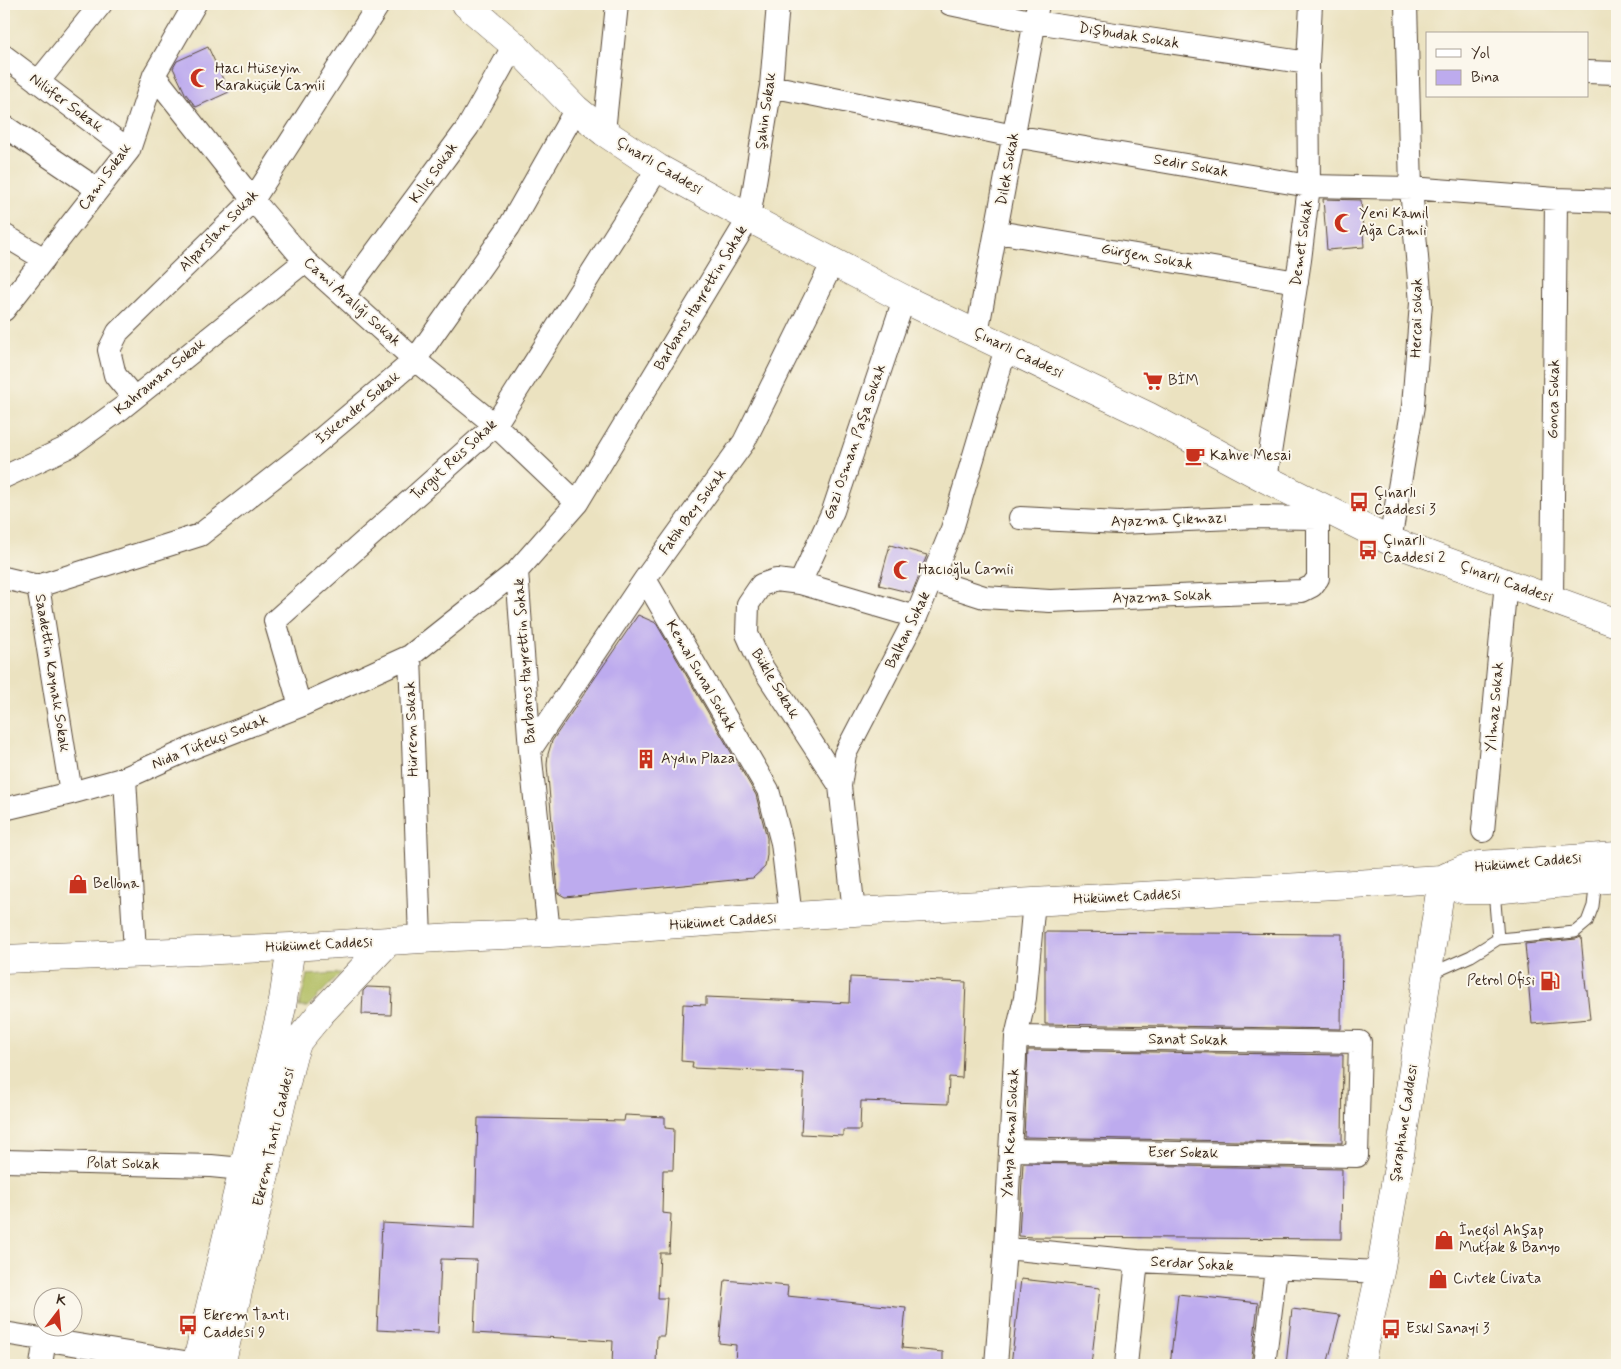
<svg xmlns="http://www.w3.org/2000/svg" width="1621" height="1369" font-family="Mynerve,sans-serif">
<rect width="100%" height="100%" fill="#fbf7ec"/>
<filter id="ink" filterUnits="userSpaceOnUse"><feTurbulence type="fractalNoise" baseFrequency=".02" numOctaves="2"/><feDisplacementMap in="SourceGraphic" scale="10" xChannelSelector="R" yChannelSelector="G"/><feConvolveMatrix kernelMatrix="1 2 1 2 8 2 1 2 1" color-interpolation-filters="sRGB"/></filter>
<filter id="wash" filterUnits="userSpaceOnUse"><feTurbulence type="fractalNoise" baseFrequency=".0096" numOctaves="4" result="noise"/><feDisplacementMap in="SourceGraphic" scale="20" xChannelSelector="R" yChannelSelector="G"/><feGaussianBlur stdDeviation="1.12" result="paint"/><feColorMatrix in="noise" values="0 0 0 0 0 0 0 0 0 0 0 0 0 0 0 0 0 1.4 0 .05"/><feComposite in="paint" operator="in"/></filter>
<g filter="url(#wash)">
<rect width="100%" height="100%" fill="#ebe2c0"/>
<!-- green -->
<path fill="#afbb5d" stroke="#75723e" d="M341 973 307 1007H299L307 975Z"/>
<g id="blocks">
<!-- building -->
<path fill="#bdabee" d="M208 47 229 92 196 107 185 93 173 68 177 61Z
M1323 199 1361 200 1364 247 1327 250Z
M890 545 927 555 912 593 879 585Z
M638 615 656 623 756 795 767 838V855L765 867 753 878 565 897 558 893 547 765 548 754 552 741Z
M1045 932 1342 934 1341 1029 1045 1024Z
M1581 937 1586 990H1587L1590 1019 1532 1024 1525 944 1576 939Z
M850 977 966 982 962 1078 949 1077 948 1104 861 1101 860 1130H843V1136L801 1134 804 1073 692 1068 693 1062 681 1061 683 1004 706 1005V997L849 1003Z
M367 987 392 988 391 1015 362 1014 363 991Z
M1028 1050 1343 1055 1342 1143 1024 1137Z
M625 1115 665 1117V1128L674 1129 673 1170H663L662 1213 671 1214 669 1253H660L658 1298H667L664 1336H657L656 1365H612L613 1341 474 1333 477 1260 441 1259 438 1333 377 1330 382 1223 475 1228 478 1118 624 1121Z
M1023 1163 1342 1169 1341 1239 1032 1237 1019 1236Z
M1021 1279 1100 1288 1091 1365H1011Z
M725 1280 788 1286 787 1296 906 1308 902 1348 943 1352V1365H735L736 1345 719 1343Z
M1178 1294 1258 1303 1251 1365H1170Z
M1292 1309 1340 1315 1327 1365H1286Z"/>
</g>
</g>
<g filter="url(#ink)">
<use href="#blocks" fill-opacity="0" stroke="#554636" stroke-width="1"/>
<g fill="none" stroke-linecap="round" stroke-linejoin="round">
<defs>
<path id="lane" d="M1494 890 1498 939
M1430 974 1471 956 1498 939 1575 932 1587 922 1593 906 1596 880"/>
<path id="street" d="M950 4 1035 22 1308 63
M4 56 129 150
M1587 72 1617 73
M154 75 253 200 305 261 415 360 495 425 577 503
M38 82 101 4
M771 86 1014 136 1309 186 1411 188 1556 199 1617 201
M4 126 97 189
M604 132 617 4
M997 232 1297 282
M4 235 44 259
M344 295 468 127 514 45
M4 310 129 150 154 75 195 4
M977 333 1038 4
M134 398 115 375 109 350 118 332 253 200 379 4
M4 477 68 447 122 408 305 261
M1266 479 1300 260 1309 186 1308 63 1311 4
M1020 518 1119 523 1256 517 1318 518
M1390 541 1413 406 1421 303 1411 188 1406 4
M517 571 530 750 549 933
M4 578 38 586
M645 579 768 790 782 843 791 917
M931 580 984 597 1050 601 1302 591 1312 586 1318 578V518L1327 510
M800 583 833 511 904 299
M38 586 200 535 307 451 415 360 509 227 576 109
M38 586 71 793
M1552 599 1556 199
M300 706 275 621 495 425 658 168
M530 750 645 579 744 442 833 262
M125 778 135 952
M840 786 761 665 747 634 748 604 761 585 776 580 800 583 916 617
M4 809 71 793 125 778 192 748 300 706 410 656
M1483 831 1506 582
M854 912 840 786 845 754 916 617 952 529 1006 348
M420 939 410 656 517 571 577 503 749 218 771 86 778 4
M1010 1150 1357 1156 1360 1042 1016 1037
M4 1161 211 1166 242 1169
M1005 1248 1137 1261 1380 1272
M4 1333 197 1364
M41 1365 45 1338
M996 1365 1005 1248 1016 1037 1025 998 1034 901
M1126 1365 1137 1261
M1264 1365 1276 1269"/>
<path id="secondary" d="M466 4 514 45 576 109 604 132 658 168 749 218 904 299 1148 416 1266 479 1390 541 1617 623
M1442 879 1452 886 1465 890H1494L1617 878
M4 959 291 947 454 937 549 933 854 912 1442 879C1454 873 1465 868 1479 865L1617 856
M196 1365 282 1007 291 947
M221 1365 292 1058 298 1041 321 1013 389 941
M1360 1365 1380 1272 1399 1161 1442 879"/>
</defs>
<!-- lane casing -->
<use href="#lane" stroke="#554636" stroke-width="13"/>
<!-- street casing -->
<use href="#street" stroke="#554636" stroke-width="24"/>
<!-- secondary casing -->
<use href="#secondary" stroke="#554636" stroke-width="29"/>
<!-- lane -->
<use href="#lane" stroke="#fff" stroke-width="11"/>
<!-- street -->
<use href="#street" stroke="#fff" stroke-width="22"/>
<!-- secondary -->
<use href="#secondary" stroke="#fff" stroke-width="28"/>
</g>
</g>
<!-- icons -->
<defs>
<symbol id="mosque-bare" viewBox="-9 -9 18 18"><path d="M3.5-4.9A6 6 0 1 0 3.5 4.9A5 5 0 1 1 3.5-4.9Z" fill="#c8321e" stroke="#fbf7ec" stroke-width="2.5" paint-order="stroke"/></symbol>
<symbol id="supermarket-bare" viewBox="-9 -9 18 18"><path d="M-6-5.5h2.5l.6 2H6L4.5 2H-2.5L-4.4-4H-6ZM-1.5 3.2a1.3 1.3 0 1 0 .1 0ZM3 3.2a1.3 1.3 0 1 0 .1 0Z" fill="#c8321e" stroke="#fbf7ec" stroke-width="2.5" paint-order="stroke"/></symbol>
<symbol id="cafe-bare" viewBox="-9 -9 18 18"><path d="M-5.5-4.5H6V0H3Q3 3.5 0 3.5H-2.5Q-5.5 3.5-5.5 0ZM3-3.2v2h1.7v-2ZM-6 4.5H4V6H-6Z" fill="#c8321e" stroke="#fbf7ec" stroke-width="2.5" paint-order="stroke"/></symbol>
<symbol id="bus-bare" viewBox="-9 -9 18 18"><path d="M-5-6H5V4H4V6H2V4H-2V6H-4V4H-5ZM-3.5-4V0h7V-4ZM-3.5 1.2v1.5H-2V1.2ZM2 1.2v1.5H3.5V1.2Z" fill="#c8321e" stroke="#fbf7ec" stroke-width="2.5" paint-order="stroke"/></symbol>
<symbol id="building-bare" viewBox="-9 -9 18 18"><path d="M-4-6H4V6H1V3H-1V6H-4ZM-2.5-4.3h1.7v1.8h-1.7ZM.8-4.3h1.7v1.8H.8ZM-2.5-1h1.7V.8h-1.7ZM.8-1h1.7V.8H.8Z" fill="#c8321e" stroke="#fbf7ec" stroke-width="2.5" paint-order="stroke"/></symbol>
<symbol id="shop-bare" viewBox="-9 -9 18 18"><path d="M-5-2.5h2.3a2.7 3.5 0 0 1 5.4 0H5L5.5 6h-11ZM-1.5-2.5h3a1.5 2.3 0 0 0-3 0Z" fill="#c8321e" stroke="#fbf7ec" stroke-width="2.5" paint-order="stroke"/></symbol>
<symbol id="fuel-bare" viewBox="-9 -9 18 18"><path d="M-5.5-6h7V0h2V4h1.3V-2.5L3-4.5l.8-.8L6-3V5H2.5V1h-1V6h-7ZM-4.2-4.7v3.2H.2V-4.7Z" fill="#c8321e" stroke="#fbf7ec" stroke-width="2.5" paint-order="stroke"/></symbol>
</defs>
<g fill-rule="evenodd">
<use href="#mosque-bare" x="186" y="64" width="28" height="28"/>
<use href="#mosque-bare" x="1330" y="209" width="28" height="28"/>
<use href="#supermarket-bare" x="1139" y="367" width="28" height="28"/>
<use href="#cafe-bare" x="1181" y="442" width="28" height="28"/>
<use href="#bus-bare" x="1345" y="488" width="28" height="28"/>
<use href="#bus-bare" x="1354" y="536" width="28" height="28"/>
<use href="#mosque-bare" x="889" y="556" width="28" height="28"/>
<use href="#building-bare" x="632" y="745" width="28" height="28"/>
<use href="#shop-bare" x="64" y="870" width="28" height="28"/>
<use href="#fuel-bare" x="1536" y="967" width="28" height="28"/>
<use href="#shop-bare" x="1430" y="1226" width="28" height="28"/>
<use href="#shop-bare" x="1424" y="1265" width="28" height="28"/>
<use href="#bus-bare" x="174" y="1311" width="28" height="28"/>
<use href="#bus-bare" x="1377" y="1315" width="28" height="28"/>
</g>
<g text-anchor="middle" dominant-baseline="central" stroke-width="4" stroke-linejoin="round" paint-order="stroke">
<!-- street labels -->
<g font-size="15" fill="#3b2a1e" stroke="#fbf7ec">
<text transform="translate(1129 36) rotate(9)">Dişbudak Sokak</text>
<text transform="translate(66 103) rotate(37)">Nilüfer Sokak</text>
<text transform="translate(766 111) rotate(-82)">Şahin Sokak</text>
<text transform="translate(659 166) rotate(31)">Çınarlı Caddesi</text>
<text transform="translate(1191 166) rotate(10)">Sedir Sokak</text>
<text transform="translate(1008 169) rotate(-80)">Dilek Sokak</text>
<text transform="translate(434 173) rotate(-54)">Kılıç Sokak</text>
<text transform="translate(105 177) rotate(-54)">Cami Sokak</text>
<text transform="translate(219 231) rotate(-46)">Alparslan Sokak</text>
<text transform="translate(1302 243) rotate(-82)">Demet Sokak</text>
<text transform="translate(1147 257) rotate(10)">Gürgen Sokak</text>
<text transform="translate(701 298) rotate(-59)">Barbaros Hayrettin Sokak</text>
<text transform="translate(352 302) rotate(42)">Cami Aralığı Sokak</text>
<text transform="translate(1417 318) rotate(-89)">Hercai sokak</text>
<text transform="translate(1018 353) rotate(26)">Çınarlı Caddesi</text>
<text transform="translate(160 377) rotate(-39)">Kahraman Sokak</text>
<text transform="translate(1554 399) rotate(-89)">Gonca Sokak</text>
<text transform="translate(358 408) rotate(-40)">İskender Sokak</text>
<text transform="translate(855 442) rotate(-71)">Gazi Osman Paşa Sokak</text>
<text transform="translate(454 460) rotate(-43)">Turgut Reis Sokak</text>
<text transform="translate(693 512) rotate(-54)">Fatih Bey Sokak</text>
<text transform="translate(1169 520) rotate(-2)">Ayazma Çıkmazı</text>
<text transform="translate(1506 582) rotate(20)">Çınarlı Caddesi</text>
<text transform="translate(1162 597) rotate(-2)">Ayazma Sokak</text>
<text transform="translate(908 630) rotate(-64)">Balkan Sokak</text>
<text transform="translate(525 661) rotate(-94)">Barbaros Hayrettin Sokak</text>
<text transform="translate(52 673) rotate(81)">Saadettin Kaynak Sokak</text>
<text transform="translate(701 676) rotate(60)">Kemal Sunal Sokak</text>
<text transform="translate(775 684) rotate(59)">Bükle Sokak</text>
<text transform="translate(1495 707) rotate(-85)">Yılmaz Sokak</text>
<text transform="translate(412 729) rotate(-92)">Hürrem Sokak</text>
<text transform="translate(210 742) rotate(-22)">Nida Tüfekçi Sokak</text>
<text transform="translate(1528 863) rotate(-5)">Hükümet Caddesi</text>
<text transform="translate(1127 897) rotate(-3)">Hükümet Caddesi</text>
<text transform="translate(723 922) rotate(-4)">Hükümet Caddesi</text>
<text transform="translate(319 945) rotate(-3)">Hükümet Caddesi</text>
<text transform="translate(1188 1040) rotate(1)">Sanat Sokak</text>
<text transform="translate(1404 1123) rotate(-81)">Şaraphane Caddesi</text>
<text transform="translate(1011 1133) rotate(-87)">Yahya Kemal Sokak</text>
<text transform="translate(274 1137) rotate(-77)">Ekrem Tantı Caddesi</text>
<text transform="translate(1183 1153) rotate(1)">Eser Sokak</text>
<text transform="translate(123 1164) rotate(1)">Polat Sokak</text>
<text transform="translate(1192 1264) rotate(3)">Serdar Sokak</text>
</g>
<!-- poi labels -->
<g font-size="15" fill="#3b2a1e" stroke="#fbf7ec" text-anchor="start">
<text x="215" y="69">Hacı Hüseyin<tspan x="215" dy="17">Karaküçük Camii</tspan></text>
<text x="1359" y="214">Yeni Kamil<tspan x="1359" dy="17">Ağa Camii</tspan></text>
<text x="1168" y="381">BİM</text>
<text x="1210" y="456">Kahve Mesai</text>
<text x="1374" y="493">Çınarlı<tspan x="1374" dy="17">Caddesi 3</tspan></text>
<text x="1383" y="541">Çınarlı<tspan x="1383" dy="17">Caddesi 2</tspan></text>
<text x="918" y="570">Hacıoğlu Camii</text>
<text x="661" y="759">Aydın Plaza</text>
<text x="93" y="884">Bellona</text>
<text x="1535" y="981" text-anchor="end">Petrol Ofisi</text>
<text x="1459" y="1231">İnegöl Ahşap<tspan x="1459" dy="17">Mutfak &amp; Banyo</tspan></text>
<text x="1453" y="1279">Civtek Civata</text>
<text x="203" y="1316">Ekrem Tantı<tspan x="203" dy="17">Caddesi 9</tspan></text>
<text x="1406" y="1329">Eskl Sanayi 3</text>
</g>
</g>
<!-- margin -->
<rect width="1621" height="1369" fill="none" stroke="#fbf7ec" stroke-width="20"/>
<!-- legend -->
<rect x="1426" y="32" width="162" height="65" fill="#fbf7ec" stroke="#aea59a"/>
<rect x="1436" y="49" width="25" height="8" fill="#ffffff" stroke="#aea59a"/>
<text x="1471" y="58" font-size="15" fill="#3b2a1e">Yol</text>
<rect x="1436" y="70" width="25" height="15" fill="#bdabee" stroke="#aea59a"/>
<text x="1471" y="82" font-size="15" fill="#3b2a1e">Bina</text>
<!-- north arrow -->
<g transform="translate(58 1312) rotate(16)"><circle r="24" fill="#fbf7ec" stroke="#aea59a"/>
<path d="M0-4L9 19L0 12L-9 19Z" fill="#c8321e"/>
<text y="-8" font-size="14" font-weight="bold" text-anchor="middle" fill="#3b2a1e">K</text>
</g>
</svg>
